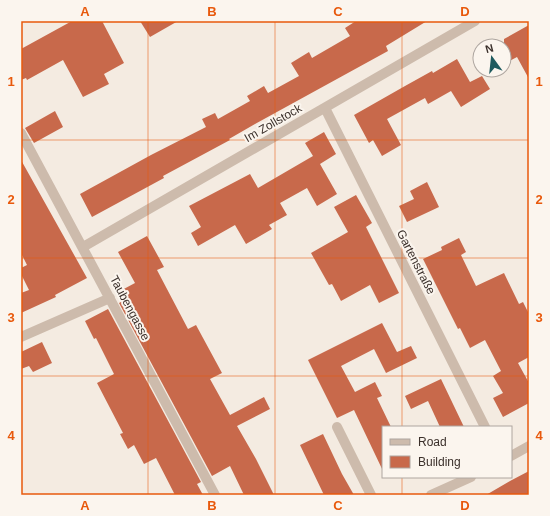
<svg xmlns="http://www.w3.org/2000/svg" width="550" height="516" font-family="Helvetica,sans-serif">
<rect width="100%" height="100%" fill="#f4ebe1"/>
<!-- building -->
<path fill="#c8694b" d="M72 21H102L124 63 104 74 109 84 83 97 63 60 27 80 26 78 21 80V49Z
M140 21H178L150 37Z
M356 21H427L386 46 388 51 255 124 229 139 230 140 163 176 164 178 92 217 80 194 151 155 206 127 202 119 215 113 218 119 250 101 247 96 264 86 268 93 299 76 291 63 309 52 312 58 350 36 345 28Z
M529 25V79L517 57 504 64V39Z
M457 59 470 82 482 76 490 89 461 107 451 91 428 104 425 98 387 119 401 145 382 156 373 140 369 143 354 115 405 86 432 71 433 73Z
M55 111 63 127 34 143 25 128Z
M324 132 336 154 320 164 337 194 317 206 307 188 280 203 287 215 269 225 272 229 246 244 235 225 198 246 191 233 201 227 189 206 250 174 258 188 313 156 305 143Z
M21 160 87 278 55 295 56 297 21 313V293L29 290 21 274V268L27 265 21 253Z
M427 182 439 207 407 222 399 206 414 199 410 191Z
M356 195 372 223 366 227 399 293 379 303 370 285 341 301 332 284 329 285 311 253 348 232 334 207Z
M147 236 164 267 157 270 188 329 196 325 222 373 210 379 230 415 264 397 270 409 237 426 256 459 274 495H244L230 466 212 476 119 303 125 300 120 291 135 283 118 252Z
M459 238 466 252 461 255 476 286 504 273 519 304 523 302 529 314V357L518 363 529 383V403L503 417 493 398 503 393 493 376 501 371 485 340 470 348 460 328 458 329 423 259 442 250 441 247Z
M108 309 201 482 197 484 203 495H175L156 458 144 464 134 445 128 449 120 434 123 433 97 383 114 374 96 338 94 339 85 321Z
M382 323 397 352 411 346 417 358 386 373 374 349 341 366 355 392 375 382 382 396 377 398 391 427H383V471L354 410 337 418 308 360Z
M42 342 52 363 33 372 29 366 21 369V352Z
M441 379 464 427H440L428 401 411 409 405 396Z
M323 434 342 474 354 495H324L300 445Z
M529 471V495H486L510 481Z"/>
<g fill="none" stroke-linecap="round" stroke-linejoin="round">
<!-- street -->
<path stroke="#cdbbac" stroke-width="10" d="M325 108 485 427
M21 133 215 495
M83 247 475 21
M21 337 110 298
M337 427 371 495
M511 456 529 446
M431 495 471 477"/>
</g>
<!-- grid -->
<path fill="none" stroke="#e8590c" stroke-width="1" stroke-opacity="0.55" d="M148 21V495M275 21V495M402 21V427M21 140H529M21 258H529M21 376H529M402 477V495"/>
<g text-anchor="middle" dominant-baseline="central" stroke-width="4" stroke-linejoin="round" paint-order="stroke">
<!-- street labels -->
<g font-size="12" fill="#3b302b" stroke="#fbf5ee">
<text transform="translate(273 123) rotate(-30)">Im Zollstock</text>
<text transform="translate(416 262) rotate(63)">Gartenstraße</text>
<text transform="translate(130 308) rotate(62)">Taubengasse</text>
</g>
</g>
<!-- border -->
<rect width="550" height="516" fill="none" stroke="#fbf5ee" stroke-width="44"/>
<!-- legend -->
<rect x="382" y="426" width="130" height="52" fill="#fbf5ee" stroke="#aea6a0"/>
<rect x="390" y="439" width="20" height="6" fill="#cdbbac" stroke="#aea6a0"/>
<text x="418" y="446" font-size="12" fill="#3b302b">Road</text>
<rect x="390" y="456" width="20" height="12" fill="#c8694b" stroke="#aea6a0"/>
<text x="418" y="466" font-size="12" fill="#3b302b">Building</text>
<!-- north arrow -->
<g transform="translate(492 58) rotate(345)"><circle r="19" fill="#fbf5ee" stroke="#aea6a0"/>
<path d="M0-3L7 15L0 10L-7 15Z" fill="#1f5a5e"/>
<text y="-6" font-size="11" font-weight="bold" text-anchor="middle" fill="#3b302b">N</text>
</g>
<rect x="22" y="22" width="506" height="472" fill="none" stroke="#e8590c" stroke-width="1.5"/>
<g font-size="13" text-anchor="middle" font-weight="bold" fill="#e8590c">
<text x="85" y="16">A</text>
<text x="212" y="16">B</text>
<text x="338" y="16">C</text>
<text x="465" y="16">D</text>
<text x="11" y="86">1</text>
<text x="539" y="86">1</text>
<text x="11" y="204">2</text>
<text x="539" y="204">2</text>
<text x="11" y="322">3</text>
<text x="539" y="322">3</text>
<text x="11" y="440">4</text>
<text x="539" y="440">4</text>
<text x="85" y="510">A</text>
<text x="212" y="510">B</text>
<text x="338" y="510">C</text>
<text x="465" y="510">D</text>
</g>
</svg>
